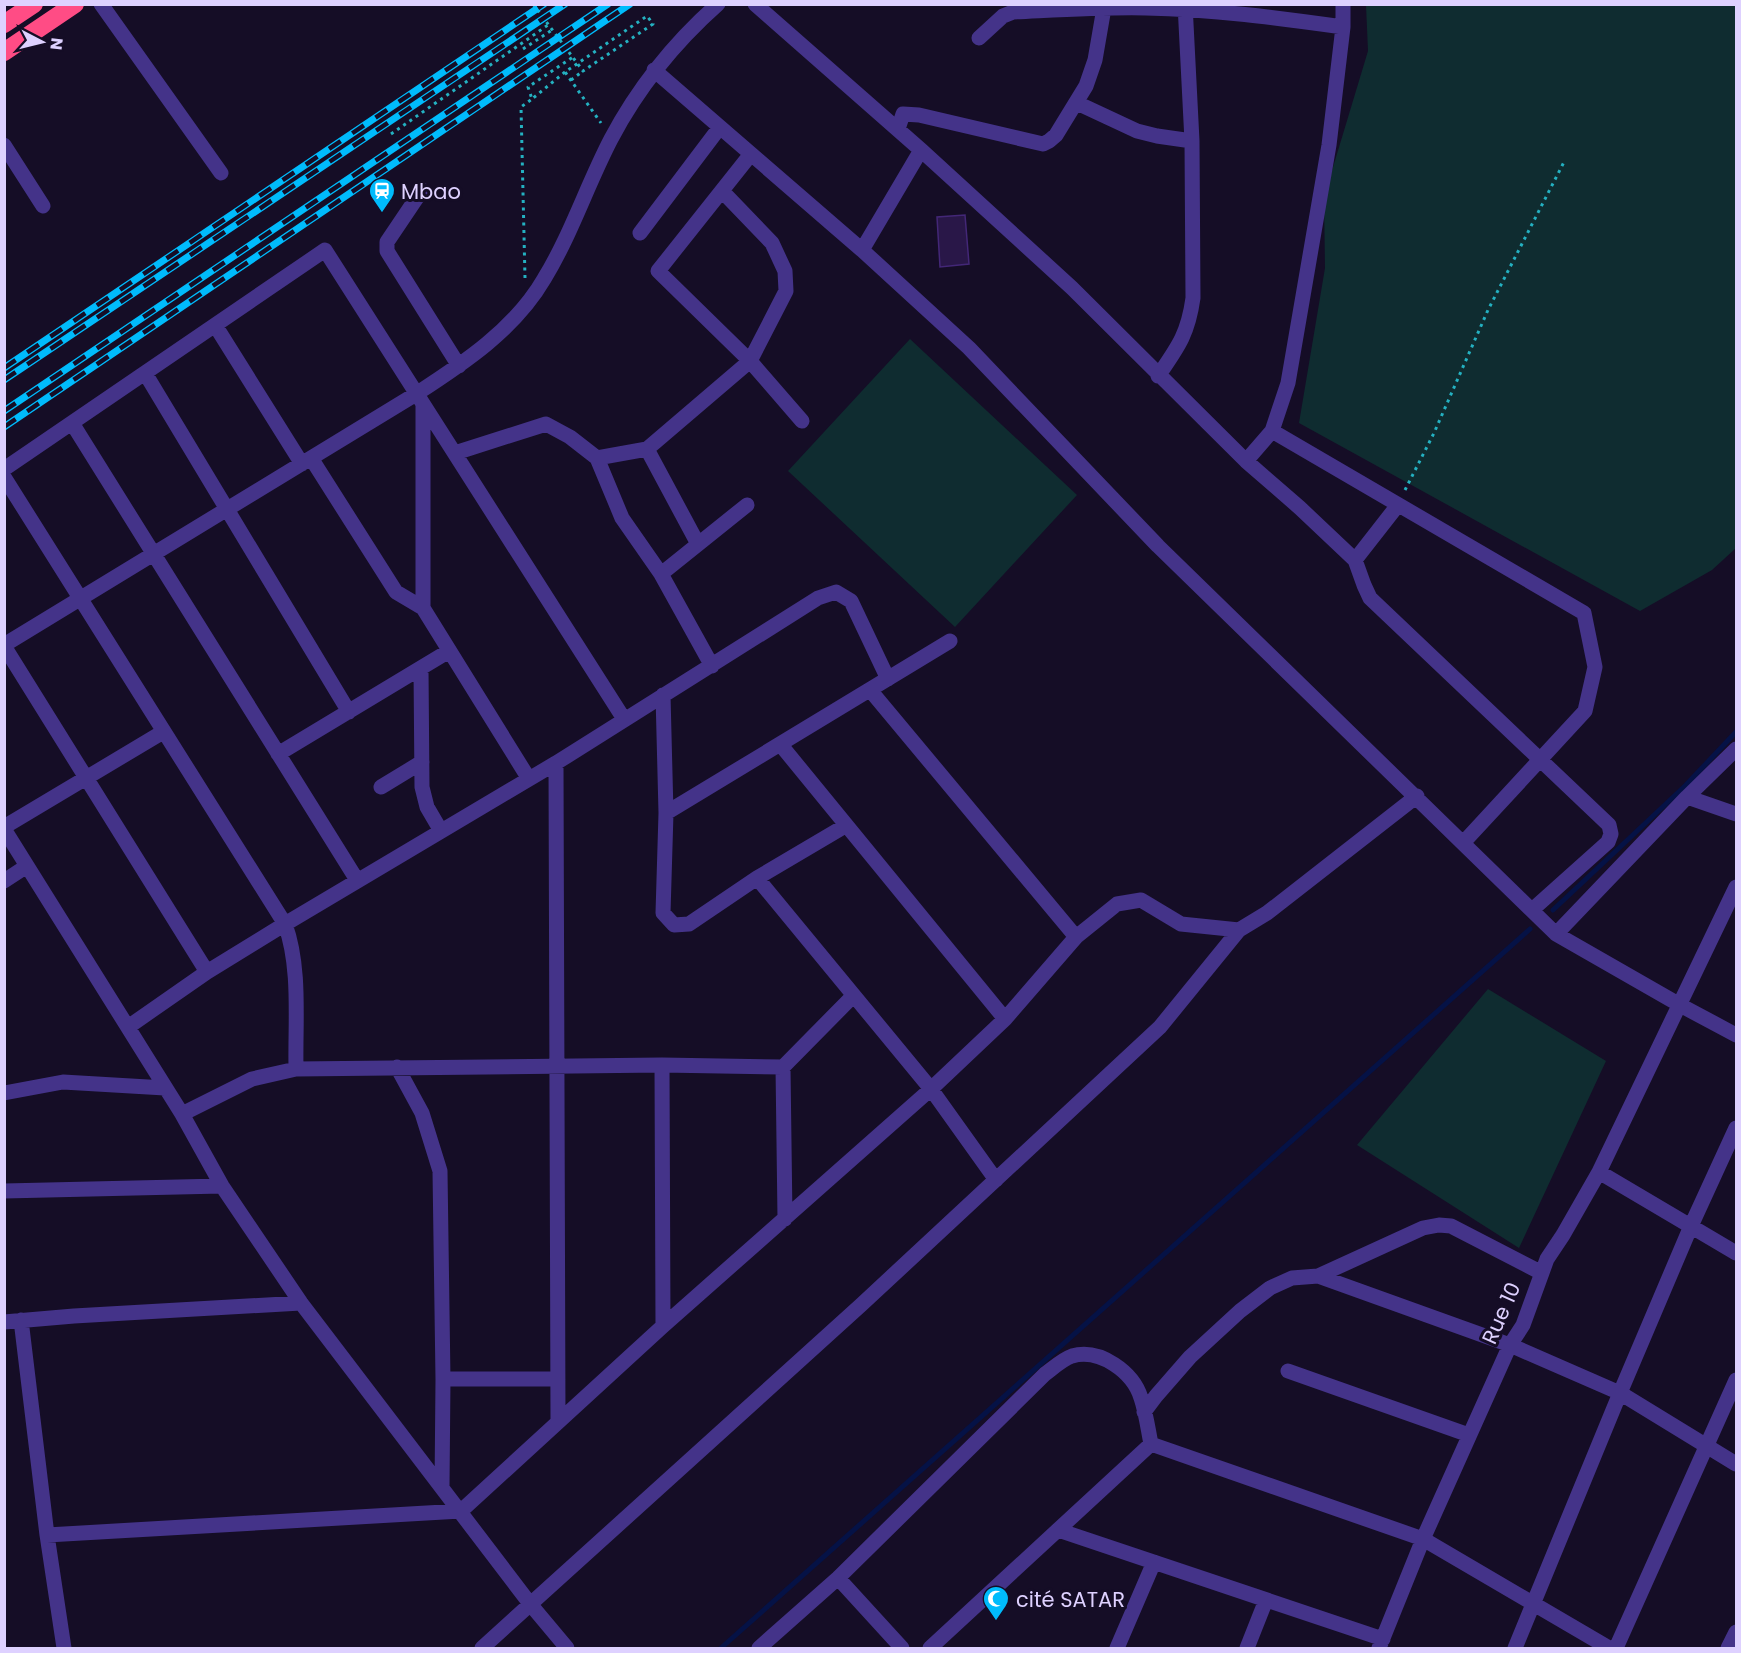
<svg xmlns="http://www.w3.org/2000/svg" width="1741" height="1653" font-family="Poppins,sans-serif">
<rect width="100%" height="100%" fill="#150d26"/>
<!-- green -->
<path fill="#0f2c30" d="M1366 5H1736V548L1712 570 1640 611 1299 423 1325 268 1324 197 1368 51Z
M910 339 1077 495 955 627 788 471Z
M1488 989 1606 1061 1519 1248 1357 1145Z"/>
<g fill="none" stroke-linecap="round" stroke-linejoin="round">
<!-- stream -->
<path stroke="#051246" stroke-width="5" d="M1553 910 1685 786 1736 732
M721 1648 1530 929"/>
</g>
<!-- building -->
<path fill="#291748" stroke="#432777" stroke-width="1.5" d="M965 215 969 264 940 267 937 217Z"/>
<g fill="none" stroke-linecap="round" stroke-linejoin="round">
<!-- path -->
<path stroke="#24b1c1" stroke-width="3" stroke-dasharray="3 4.5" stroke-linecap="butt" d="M533 4 583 71 653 24 647 16 565 72 601 123
M523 49 552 30
M565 72 532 99 528 87 573 57
M571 80 583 71
M391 134 548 25
M525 278 521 107 532 99
M1405 490 1434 433 1488 310 1564 162"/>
<!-- minor -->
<path stroke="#443389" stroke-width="15" d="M101 4 221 173
M755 4 921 150 1072 288 1246 461 1300 508 1355 560 1364 585 1370 598 1609 825 1611 834 1608 842 1532 910
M979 38 1003 16 1013 12C1057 10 1102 7 1146 8 1212 9 1278 18 1343 27
M654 70 862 250 969 348 1158 546 1556 934 1680 1005 1736 1035
M1077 103 1137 131 1157 136 1192 141
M898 129 903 114 919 115 1043 144 1049 141 1056 135 1086 86 1095 60 1104 8
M4 145 43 206
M751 154 658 271 750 361 802 421
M422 190 387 242V251L459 366
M640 233 720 127
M862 250 921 150
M215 325 302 464
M145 373 349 712
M1158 376C1178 347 1188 334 1193 298L1192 141 1185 4
M72 423 357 880
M1272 431 1584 613 1595 667 1585 711 1463 843
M647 449 698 544
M455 453 546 424 570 437 597 458 622 518 661 574 712 666
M311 458 396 592 423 608 529 779
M597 458 647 449 750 361 786 291 785 271 772 243 722 191
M1246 461 1272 431 1288 383 1329 145 1343 27V4
M4 469 325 250 624 719
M4 477 285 924C301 968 295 1022 296 1069
M1355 560 1398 505
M661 574 747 505
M423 608V404
M4 645 416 394C464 363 515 329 544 279 571 235 587 185 611 139 638 88 674 43 718 4
M4 646 207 972
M421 668 422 787 427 807 441 831
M870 690 1076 937
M663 695 666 813 663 913 674 925 689 924 757 878 845 826
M780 744 1005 1019
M278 754 449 651
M556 763 558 1421
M381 787 422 762
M1687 797 1736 814
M666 813 950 641
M4 827 163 732
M4 829 182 1114 222 1186 301 1303 531 1605 567 1648
M757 878 931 1089 996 1180
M4 881 27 866
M1556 934 1687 797 1736 749
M128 1027 207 972 285 924 556 763 818 598 836 592 851 601 888 679
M662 1065 663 1326
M397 1067 422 1113 440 1171 443 1379 442 1487
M4 1093 63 1082 165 1088
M182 1114 252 1079 296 1069 662 1065 783 1067
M1599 1172 1736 1253
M4 1191 222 1186
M785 1219 783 1067 853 996
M1318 1276 1423 1228 1439 1225 1451 1226 1542 1273
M21 1320 47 1535 64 1648
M4 1322 74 1316 301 1303
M1288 1371 1469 1435
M443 1379H558
M1144 1412 1156 1396 1190 1357 1240 1311 1270 1288 1292 1278 1318 1276 1510 1345 1620 1393 1736 1464
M1058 1530 1383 1639
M47 1535 461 1511 663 1326 931 1089 1005 1019 1076 937 1117 904 1141 900 1181 924 1239 930 1267 913 1417 796
M838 1578 902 1648
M482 1648 861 1305 1160 1027 1239 930
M759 1648 838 1578 1045 1374C1053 1368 1063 1359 1072 1356 1100 1348 1133 1372 1141 1398 1146 1413 1148 1429 1151 1444L1423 1539 1609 1648
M930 1648 1151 1444
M1117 1648 1154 1562
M1247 1648 1266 1600
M1379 1648 1423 1539 1510 1345 1523 1325 1547 1259 1563 1235 1599 1172 1736 887
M1515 1648 1620 1393 1691 1226 1736 1128
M1616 1648 1736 1380
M1728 1648 1736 1632"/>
<!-- highway -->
<path stroke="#ff4c85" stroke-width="18" d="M4 24 34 4
M4 52 75 4"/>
<defs>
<path id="rail" d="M4 368 544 4
M4 380 565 4
M4 411 608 4
M4 427 630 4"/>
</defs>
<!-- rail casing -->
<use href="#rail" stroke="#00bbfc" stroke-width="7"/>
<!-- rail -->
<use href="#rail" stroke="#150d26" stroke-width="4.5" stroke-dasharray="14" stroke-linecap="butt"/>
</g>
<!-- icons -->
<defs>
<symbol id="station-pin" viewBox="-11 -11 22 30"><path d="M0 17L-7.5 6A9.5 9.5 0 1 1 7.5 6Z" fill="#00bbfc" stroke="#150d26"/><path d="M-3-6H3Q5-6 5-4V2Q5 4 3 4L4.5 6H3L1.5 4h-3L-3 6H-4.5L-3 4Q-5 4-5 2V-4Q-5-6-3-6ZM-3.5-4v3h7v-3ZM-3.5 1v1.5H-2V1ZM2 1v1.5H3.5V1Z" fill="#fff"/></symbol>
<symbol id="mosque-pin" viewBox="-11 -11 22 30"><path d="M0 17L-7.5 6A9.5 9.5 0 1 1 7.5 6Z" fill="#00bbfc" stroke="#150d26"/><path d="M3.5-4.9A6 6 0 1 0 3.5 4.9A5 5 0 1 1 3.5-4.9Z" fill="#fff"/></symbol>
</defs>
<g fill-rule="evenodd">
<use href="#station-pin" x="367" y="176" width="30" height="40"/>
<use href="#mosque-pin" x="981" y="1584" width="30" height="40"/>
</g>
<g text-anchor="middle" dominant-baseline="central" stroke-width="6" stroke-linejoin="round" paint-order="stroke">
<!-- poi labels -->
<g font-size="21" fill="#ded1ff" stroke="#150d26" text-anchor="start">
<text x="401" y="191">Mbao</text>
<text x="1016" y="1599">cité SATAR</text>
</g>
<!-- street labels -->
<g font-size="21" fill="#ded1ff" stroke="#150d26">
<text transform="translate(1501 1313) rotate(-66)">Rue 10</text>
</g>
</g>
<!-- border -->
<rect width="1741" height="1653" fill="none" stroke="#ded1ff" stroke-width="12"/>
<!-- north arrow -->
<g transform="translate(42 42) rotate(97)" stroke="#150d26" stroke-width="4.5" paint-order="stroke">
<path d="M0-4.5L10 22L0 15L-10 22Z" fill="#ded1ff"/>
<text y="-9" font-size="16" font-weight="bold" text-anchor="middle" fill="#ded1ff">N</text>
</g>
</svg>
